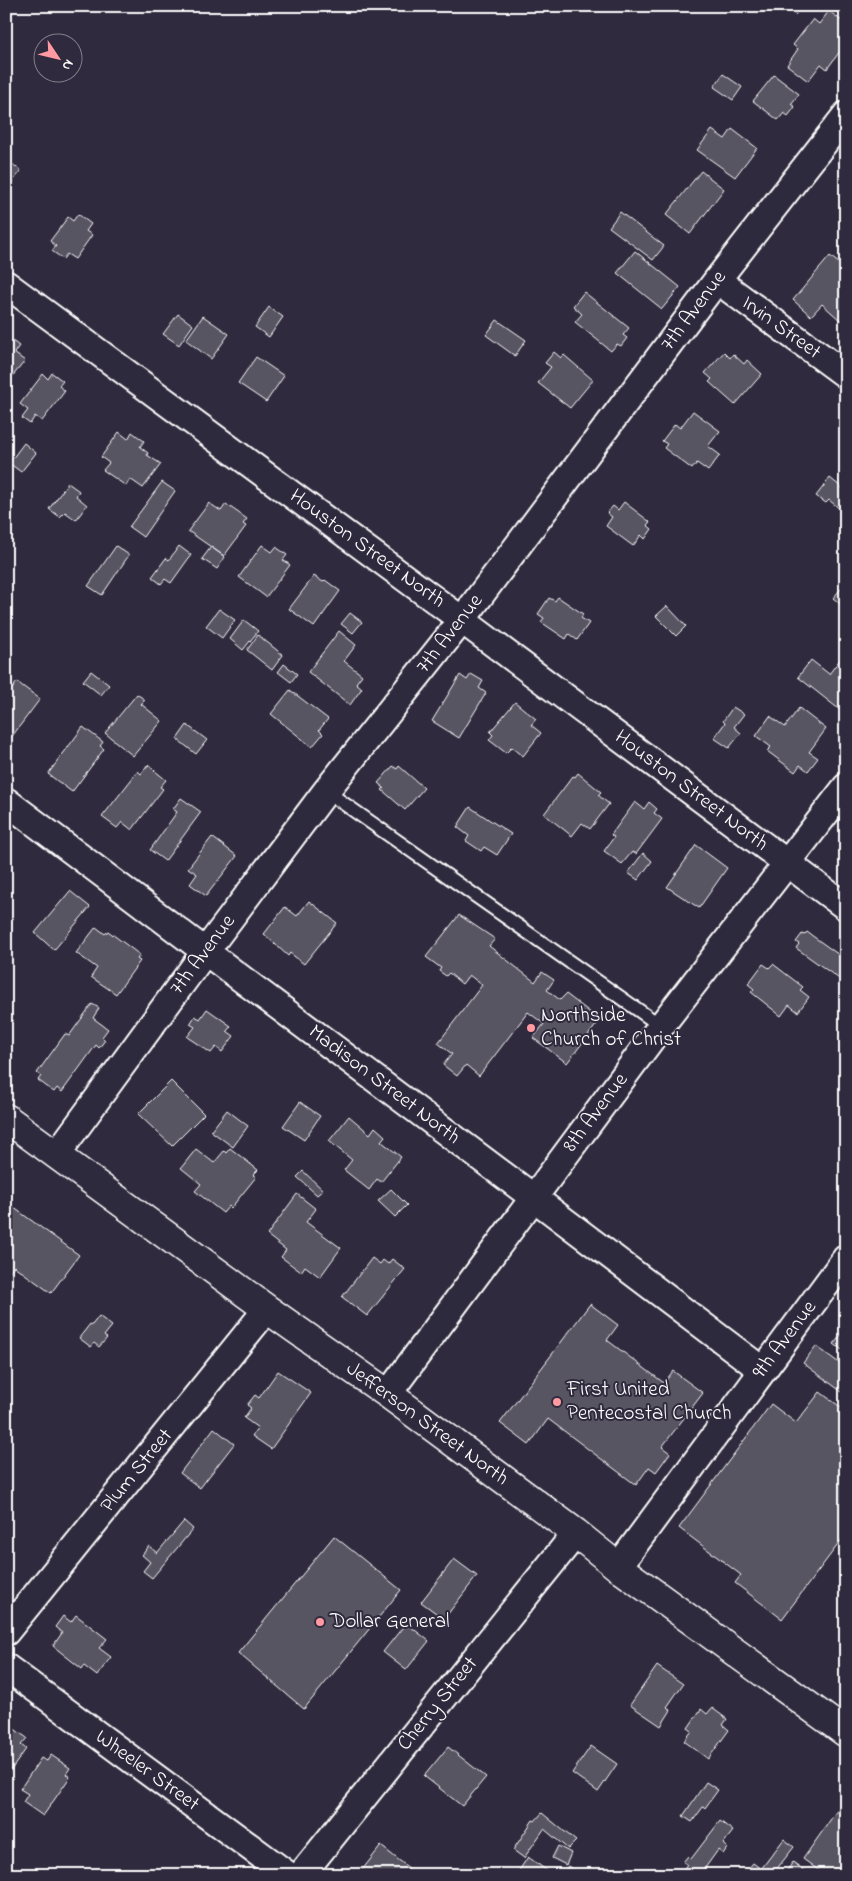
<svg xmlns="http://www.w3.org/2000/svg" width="852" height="1881" font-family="'Indie Flower',sans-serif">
<rect width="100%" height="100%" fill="#2f2a3d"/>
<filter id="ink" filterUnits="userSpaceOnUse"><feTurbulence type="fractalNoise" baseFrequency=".02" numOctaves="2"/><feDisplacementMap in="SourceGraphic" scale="10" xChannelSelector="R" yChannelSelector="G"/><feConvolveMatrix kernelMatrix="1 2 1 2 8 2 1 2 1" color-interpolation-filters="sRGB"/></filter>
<g filter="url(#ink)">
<!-- building -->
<path fill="#595564" stroke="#fff" d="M785 6H802L795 15Z
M829 11 846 24V39L844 41 846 43 827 69 821 64 808 81 787 65 798 49 793 45 813 19 819 24Z
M723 74 742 87 733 100 714 87Z
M774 75 799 94 791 104 795 107 788 116 784 113 778 120 753 101Z
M732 129 757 148 735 177 697 150 712 130 725 139Z
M6 159 21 171 6 190Z
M701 171 724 189 690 234 666 215Z
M620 212 664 246 653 260 609 227Z
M78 214 91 224 86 231 92 235 75 259 67 254 63 259 52 251 56 246 50 241 68 217 73 221Z
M635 251 680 287 662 309 617 273Z
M830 256 846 269V315L841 321 822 304 811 316 793 300Z
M584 292 629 328 623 335 627 338 621 346 617 344 611 351 575 322 582 314 573 306Z
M269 307 283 317 269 337 255 327Z
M178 314 193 325 179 345 163 334Z
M203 316 229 334 211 359 186 340Z
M497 320 526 340 515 356 486 335Z
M6 336 19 346 14 353 25 361 6 384Z
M554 352 561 358 564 355 593 380 570 408 538 383 551 367 545 363Z
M724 352 730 358 733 354 744 364 747 360 762 374 735 405 709 382 712 379 705 373Z
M256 357 284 376 266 402 238 383Z
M52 373 63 381 59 386 65 391 42 421 35 416 30 424 22 418 28 410 20 404 43 374 48 379Z
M693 411 720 431 708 446 720 455 708 471 697 463 692 469 664 448 667 444 662 441 675 424 680 428Z
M119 432 128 439 132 432 144 441 140 447 148 453 147 455 161 464 143 488 130 479 126 486 103 470 109 463 101 457Z
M24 443 36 453 21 472 9 463Z
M830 478 846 491V514L829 500 826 503 816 496Z
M162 482 175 491 143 537 129 527Z
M68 483 79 491 76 496 87 505 76 520 65 512 60 517 49 509Z
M624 502 650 522 647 525 652 529 645 539 641 535 633 546 606 526 612 517 607 513 613 506 618 510Z
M209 503 221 511 226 504 247 519 243 524 246 526 224 556 188 531Z
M262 545 272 552 276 547 287 555 283 560 290 565 266 597 239 577Z
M116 546 129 555 102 595 88 586Z
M179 546 191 555 171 583 165 579 161 584 152 577 166 558 169 560Z
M211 547 225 557 217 569 202 559Z
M314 576 323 582 325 580 340 591 314 627 289 609Z
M846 583V605L844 607 833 598Z
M558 597 583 614 581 618 589 623 577 640 569 634 566 639 541 622 544 618 538 614 549 598 555 601Z
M667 606 686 626 676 636 656 616Z
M219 609 235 620 222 638 206 626Z
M350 613 362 622 353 633 341 624Z
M244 620 258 631 243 650 230 639Z
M339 631 356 645 344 661 362 675 356 683 362 688 350 705 308 672Z
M258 635 283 655 272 670 247 650Z
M846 655V703L840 710 798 677 811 660 829 674 842 657 843 658Z
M284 664 297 674 291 682 278 672Z
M91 671 109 685 101 695 83 681Z
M471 674 483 681 479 688 486 693 459 738 432 721 460 675 467 680Z
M17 682 40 699 7 743 6 697Z
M290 690 328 719 319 730 323 734 312 747 271 714Z
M137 694 145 700 141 704 162 721 133 756 105 733Z
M515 702 536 719 531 725 541 733 523 756 512 747 506 753 489 740 493 735 490 732Z
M733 707 744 714 734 727 741 733 729 748 714 738 725 723 723 721Z
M799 708 826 729 809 752 818 758 808 771 800 765 795 772 767 751 771 747 756 736 770 716 785 727Z
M187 725 207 740 196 754 177 739Z
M83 727 103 742 100 746 104 749 72 792 48 774Z
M148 765 166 780 160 787 163 789 132 830 122 822 117 828 102 817 138 771 141 774Z
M393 766 397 769 399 766 424 788 405 810 382 790 384 788 378 783Z
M578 773 601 792 598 795 609 804 590 829 582 823 572 836 544 814 573 776 575 777Z
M181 798 201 812 165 861 150 850 177 812 173 809Z
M635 802 644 809 649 802 657 809 654 813 662 819 636 854 632 852 622 864 604 851 614 837 611 835Z
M470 807 511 834 497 855 484 847 481 851 466 841 469 836 457 827Z
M212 837 237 856 206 896 190 884 197 874 188 868Z
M696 845 727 868 699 908 667 887Z
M643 853 652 861 638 880 628 873Z
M70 891 90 907 54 950 35 933Z
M309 901 337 923 304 964 290 953 288 956 264 934 285 907 297 916Z
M459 915 495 939 489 946 535 982 542 972 554 980 547 990 560 1000 566 994 600 1020 567 1063 533 1038 544 1024 528 1012 479 1076 466 1065 457 1076 443 1065 452 1054 438 1043 482 985 469 975 462 984 449 973 446 976 439 971 441 968 426 957Z
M96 927 105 934 108 931 140 955 137 959 140 961 116 994 91 977 97 968 76 953Z
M807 932 846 960 845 983 796 948 799 944 796 942 802 934 804 935Z
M763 964 769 968 773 964 803 987 800 990 809 997 798 1012 789 1005 781 1016 751 992 754 989 748 984Z
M92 1004 99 1008 93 1018 108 1029 102 1037 105 1040 99 1048 96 1045 62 1092 57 1088 54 1092 38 1080 41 1076 37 1073 65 1034 69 1036Z
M207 1009 231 1026 227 1031 234 1036 222 1052 216 1047 211 1053 187 1037 195 1027 190 1024 195 1016 200 1019Z
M171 1081 204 1114 172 1146 138 1114Z
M300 1102 320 1116 304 1140 283 1126Z
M227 1110 248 1126 233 1147 211 1131Z
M349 1116 370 1134 375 1127 385 1136 381 1141 401 1157 381 1182 377 1179 369 1190 344 1170 352 1160 329 1141Z
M230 1148 258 1170 253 1175 256 1177 231 1208 229 1206 223 1213 195 1191 201 1184 181 1168 196 1149 214 1163 224 1151 226 1153Z
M303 1171 323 1190 317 1195 297 1177Z
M391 1189 407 1205 395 1217 378 1201Z
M297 1194 316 1209 306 1222 341 1248 320 1277 305 1266 301 1272 281 1257 286 1250 267 1235Z
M6 1202 79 1255 51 1293 14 1266 6 1276Z
M372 1258 380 1264 383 1260 388 1264 392 1259 405 1269 367 1316 342 1297Z
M590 1304 618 1325 607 1340 664 1383 673 1371 703 1393 662 1447 670 1453 656 1472 649 1467 636 1485 548 1419 529 1445 500 1423Z
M99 1316 112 1326 104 1336 107 1338 99 1347 94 1343 91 1347 79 1338 90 1324 92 1325Z
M846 1328V1353L834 1344Z
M816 1346 846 1368V1395L803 1363Z
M278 1371 311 1393 271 1449 252 1436 258 1428 244 1418 251 1408 247 1405 255 1395 259 1398Z
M820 1392 846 1411V1534L782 1619 735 1583 741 1575 679 1528 771 1404 796 1423Z
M214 1428 234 1444 200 1488 180 1473Z
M184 1521 193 1529 152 1578 143 1571 150 1562 142 1555 149 1546 157 1553Z
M334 1536 401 1590 304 1709 238 1653Z
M454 1559 477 1576 444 1619 421 1602Z
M76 1615 107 1639 99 1648 111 1657 97 1676 84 1666 82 1669 53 1646 62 1633 55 1627 63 1616 71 1622Z
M406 1623 429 1641 406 1670 383 1652Z
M657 1666 683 1684 667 1707 671 1710 661 1726 630 1705Z
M712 1708 727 1719 723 1725 729 1730 708 1759 684 1741 692 1731 688 1728 701 1709 707 1714Z
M6 1723 27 1738 21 1745 26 1749 6 1777Z
M591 1746 617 1764 598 1792 572 1773Z
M448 1747 486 1777 462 1806 424 1776Z
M51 1755 70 1768 66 1774 70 1777 43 1816 23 1802 28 1794 20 1789 41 1758 47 1761Z
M706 1782 718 1790 705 1808 703 1807 692 1822 683 1816Z
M845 1799 846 1875H825L803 1859Z
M542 1813 576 1841 568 1849 544 1829 524 1858 513 1850 533 1820 535 1821Z
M720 1821 733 1831 723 1844 727 1848 723 1854 718 1850 700 1875H680L687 1864 683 1862 688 1856 691 1859Z
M784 1839 794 1847 772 1875H743L753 1863 761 1869Z
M381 1846 410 1869 406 1875H358Z
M558 1846 571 1853 566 1865 552 1858Z
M528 1857 553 1875H516Z
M793 1862 810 1875H784Z
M568 1866 581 1875H562Z"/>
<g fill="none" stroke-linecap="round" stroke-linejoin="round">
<defs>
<path id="lane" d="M326 791 661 1026"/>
<path id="street" d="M717 280 846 375
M6 284 462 620 846 907
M6 801C257 992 511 1179 762 1370
M57 1154 205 952 326 791 462 620 717 280 846 115
M388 1394 661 1026 846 787
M618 1567 846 1258
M6 1632 267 1309
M6 1667 288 1875
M301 1875 576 1533"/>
<path id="secondary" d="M6 1118 267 1309 388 1394 576 1533 618 1567 846 1733"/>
</defs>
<!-- lane casing -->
<use href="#lane" stroke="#fff" stroke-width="16"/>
<!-- street casing -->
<use href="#street" stroke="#fff" stroke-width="30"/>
<!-- secondary casing -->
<use href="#secondary" stroke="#fff" stroke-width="31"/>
<!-- lane -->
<use href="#lane" stroke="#2f2a3d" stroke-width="12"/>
<!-- street -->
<use href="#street" stroke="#2f2a3d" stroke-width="26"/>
<!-- secondary -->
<use href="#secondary" stroke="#2f2a3d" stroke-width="28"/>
</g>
</g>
<!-- markers -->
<g fill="#ff9aa2" stroke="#2f2a3d" stroke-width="2">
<circle cx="531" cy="1028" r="5"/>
<circle cx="557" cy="1402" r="5"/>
<circle cx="320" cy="1622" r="5"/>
</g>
<g text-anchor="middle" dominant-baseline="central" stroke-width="4" stroke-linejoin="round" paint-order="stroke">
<!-- street labels -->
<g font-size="21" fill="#fff" stroke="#2f2a3d">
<text transform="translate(694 311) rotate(-53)">7th Avenue</text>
<text transform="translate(781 328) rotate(36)">Irvin Street</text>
<text transform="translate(367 549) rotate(36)">Houston Street North</text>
<text transform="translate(450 634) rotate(-52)">7th Avenue</text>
<text transform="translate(691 791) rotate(37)">Houston Street North</text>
<text transform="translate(203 955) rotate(-53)">7th Avenue</text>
<text transform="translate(384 1085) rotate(37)">Madison Street North</text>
<text transform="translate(596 1113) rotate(-53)">8th Avenue</text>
<text transform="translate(785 1340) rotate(-53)">9th Avenue</text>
<text transform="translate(427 1424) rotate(36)">Jefferson Street North</text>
<text transform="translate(137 1471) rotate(-51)">Plum Street</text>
<text transform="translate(438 1704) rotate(-51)">Cherry Street</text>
<text transform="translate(147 1771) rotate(36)">Wheeler Street</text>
</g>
<!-- poi labels -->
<g font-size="21" fill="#fff" stroke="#2f2a3d" text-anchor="start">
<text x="541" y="1016">Northside<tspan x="541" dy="24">Church of Christ</tspan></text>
<text x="567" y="1390">First United<tspan x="567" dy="24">Pentecostal Church</tspan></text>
<text x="330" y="1622">Dollar General</text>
</g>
</g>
<!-- margin -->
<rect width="852" height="1881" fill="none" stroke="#2f2a3d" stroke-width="25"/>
<rect x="12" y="12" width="827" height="1856" fill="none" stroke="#fff" stroke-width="2" filter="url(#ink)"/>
<!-- north arrow -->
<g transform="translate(58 58) rotate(125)"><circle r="24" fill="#2f2a3d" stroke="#827f8b"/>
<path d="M0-4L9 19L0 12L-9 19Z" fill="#ff9aa2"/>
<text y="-8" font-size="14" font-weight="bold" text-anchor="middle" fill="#ffffff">N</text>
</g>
</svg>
